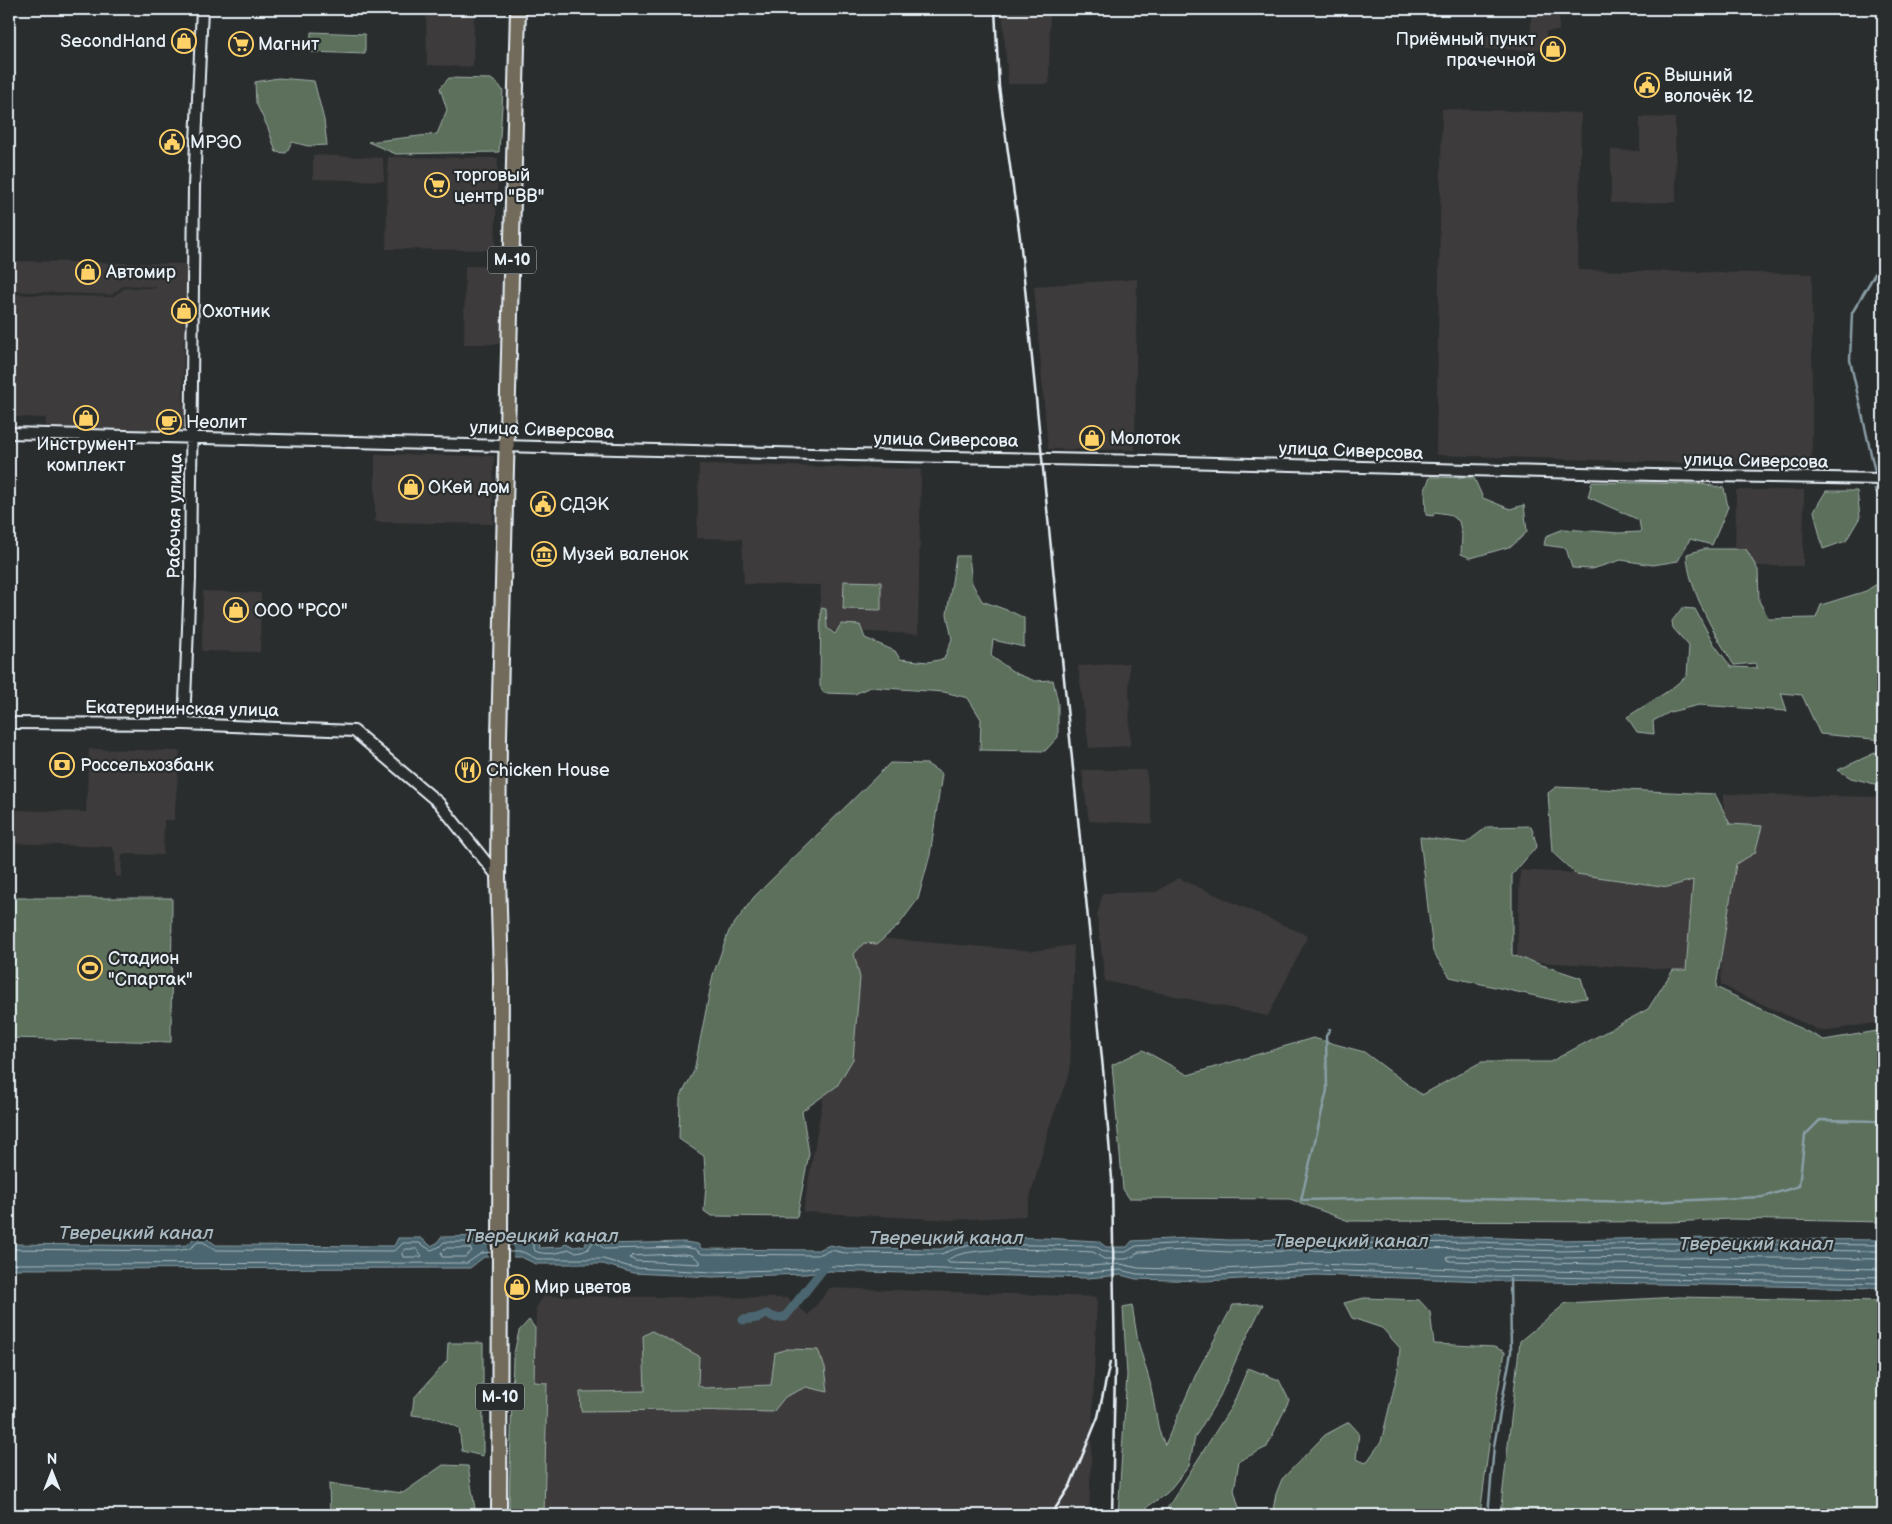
<svg xmlns="http://www.w3.org/2000/svg" width="1892" height="1524" font-family="'Balsamiq Sans',sans-serif">
<rect width="100%" height="100%" fill="#2a2d2e"/>
<filter id="ink" filterUnits="userSpaceOnUse"><feTurbulence type="fractalNoise" baseFrequency=".02" numOctaves="2"/><feDisplacementMap in="SourceGraphic" scale="10" xChannelSelector="R" yChannelSelector="G"/><feConvolveMatrix kernelMatrix="1 2 1 2 8 2 1 2 1" color-interpolation-filters="sRGB"/></filter>
<g filter="url(#ink)">
<!-- built -->
<path fill="#3e3b3b" d="M426 9H474L473 67 427 65Z
M1002 9H1050L1049 84H1008Z
M1531 9H1559V31H1546V50L1479 49V35L1531 36Z
M1442 109 1581 113 1578 270 1812 274V467L1436 455Z
M1640 117 1675 118 1676 202 1611 203V150L1640 151Z
M313 155 383 158 384 181 313 179Z
M388 157 498 158 495 250 386 249Z
M9 261 192 264 191 320H178L184 321 183 405H185L184 430 46 427V418L16 417H13L12 427H9V294L112 297 125 288H156V287L124 285 112 295 9 291Z
M465 266 504 267 502 344H464Z
M1137 279 1135 450 1048 449 1034 286Z
M375 454 494 456 493 524 375 522Z
M699 464 921 469 918 634 819 630 821 585 744 584 742 539 697 538Z
M1736 490H1804L1803 566H1735Z
M203 591 261 593 260 652 202 651Z
M1129 663 1130 746 1089 748 1078 666Z
M89 749 180 751 174 820H164L163 855 122 854 121 877 115 876V853L112 847 9 843 10 810 86 812Z
M1082 770H1146L1153 824 1089 821Z
M1724 794 1883 797V1022L1821 1031 1721 985Z
M1520 870 1693 880 1686 970 1517 961Z
M1178 878 1308 936 1268 1016 1105 981 1097 915 1103 893 1156 892Z
M852 936 1033 951 1074 945 1070 1072 1050 1124 1025 1216 952 1220 803 1212Z
M830 1288 1097 1297 1089 1515H544L547 1383 534 1382 536 1308 544 1296 788 1298 808 1315Z"/>
<!-- green -->
<path fill="#5b705b" stroke="#a2b0aa" d="M311 32 365 34V54L310 52Z
M278 78 314 81 324 120 327 145 308 146 292 142 286 153 276 152 268 128 256 103 255 82Z
M449 78 491 79 499 85 503 91 499 152 396 154 368 142 437 134 447 110 440 88Z
M1430 477 1474 478 1483 498 1510 509 1524 505 1527 532 1512 546 1471 558 1461 554 1462 535 1459 521 1448 514 1435 512 1433 516 1426 515 1425 490Z
M1592 482 1701 484 1724 488 1728 507 1712 545 1690 539 1678 561 1653 565 1621 560 1592 569 1572 568 1566 548 1544 545 1546 536 1564 529 1619 533 1641 532 1639 520 1588 497Z
M1826 491H1857L1860 517 1846 541 1823 549 1814 511Z
M1704 549H1746L1758 570 1759 601 1769 619 1816 618 1821 605 1866 591 1883 580V740L1820 734 1802 695 1781 693 1787 711 1699 705 1670 712 1653 721 1654 734 1637 732 1627 717 1668 691 1687 676 1689 646 1673 628 1672 621 1682 608 1695 609 1714 644 1731 667 1758 668 1755 663 1734 665C1716 637 1687 587 1687 554Z
M956 556H969L972 583 982 601 1012 612 1024 618V647L993 640 991 656 1015 673 1035 681 1053 680 1058 703V737L1045 751 980 750 981 719 968 698 944 692 870 687 855 694 824 693 820 686 821 608 826 609 827 628 835 634 841 624 860 625 865 638 895 651 900 659 928 662 944 659 952 639 947 614Z
M844 581 881 582V610L843 609Z
M1879 751H1883V786L1851 778 1838 770Z
M890 763 927 764 942 774 930 855 918 899 898 926 877 944 864 943 854 954 860 978 853 1059 837 1086 802 1111 809 1153 797 1217 711 1216 704 1211 706 1185 704 1156 679 1139 680 1098 694 1071 713 975 729 931 754 897Z
M1556 787 1715 794 1730 824 1762 826 1755 853 1736 864 1716 987 1824 1040 1883 1030V1222L1730 1219 1670 1222 1349 1221 1290 1199 1129 1198 1123 1189 1112 1065 1143 1050 1188 1075 1313 1038 1364 1052 1422 1095 1481 1062H1550L1648 1009 1673 970H1686L1693 880 1668 887 1576 874 1552 852 1548 793Z
M1531 826 1537 846 1512 875V955L1581 978 1587 998 1558 1001 1450 977 1433 952 1420 837 1466 843 1487 827Z
M9 898H172L171 1042 9 1038Z
M1679 1297 1883 1301V1515H1500L1520 1341 1566 1303Z
M1364 1298 1419 1300 1430 1312 1434 1344 1494 1347 1505 1352 1491 1429 1480 1515H1272L1276 1494 1282 1479 1325 1435 1349 1422 1359 1433 1356 1459 1366 1463 1381 1442 1398 1371 1400 1348 1382 1328 1352 1318 1344 1303Z
M1263 1304 1239 1353 1220 1396 1195 1437 1189 1466 1167 1493 1147 1507 1146 1515H1118L1127 1375 1123 1307 1132 1305 1138 1342 1150 1382 1159 1431 1165 1445 1197 1372 1233 1305Z
M529 1320 535 1328 534 1382 547 1383 544 1515H511L509 1506 513 1358 519 1331Z
M652 1331 699 1356 698 1385 704 1388 771 1385 775 1353 787 1349 818 1350 825 1367 828 1392 806 1387 785 1397 773 1412 686 1410 581 1411 580 1392 645 1391 643 1336Z
M448 1343H483V1456L462 1451 459 1428 436 1418 412 1415 414 1398 447 1361Z
M1248 1368 1279 1380 1289 1400 1267 1447 1239 1461 1234 1490 1241 1515H1163L1233 1404Z
M443 1465 468 1466 476 1515H330L329 1484 403 1493Z"/>
<!-- water -->
<path fill="#4b666f" stroke="#8a9ea6" d="M530 1235 538 1241 539 1248 562 1247 566 1243 574 1247 586 1245V1236H596L605 1244 684 1242 698 1244 702 1249 818 1250 830 1245 845 1248 941 1249C983 1231 1052 1239 1098 1241L1106 1247H1127L1132 1241 1189 1238 1229 1240 1475 1237 1561 1240 1664 1238 1883 1240V1288L1488 1281 1316 1275 1204 1281 1136 1279 1121 1275 1088 1278 830 1271 806 1274 712 1277 633 1273 603 1264H536L521 1257H484L470 1268 9 1269V1244L174 1246 187 1245 195 1237H205L216 1245 394 1246 398 1238H421L431 1246 437 1243 441 1237C452 1237 463 1236 474 1237 493 1240 512 1242 530 1235Z"/>
<!-- pier -->
<path fill="#2a2d2e" d="M488 1237H513V1260H488Z"/>
<g fill="none" stroke-linecap="round" stroke-linejoin="round">
<!-- shore -->
<path stroke="#a9b9c1" stroke-width="1" d="M508 1245 519 1244 529 1241 533 1244 535 1251C543 1255 561 1254 568 1249L575 1252 587 1250 594 1241 605 1249 684 1247 695 1249 702 1254 818 1255 831 1250 845 1253 941 1254 955 1249 975 1244 1095 1246 1105 1252H1126L1136 1246 1189 1243 1229 1245 1475 1242 1561 1245 1664 1243 1883 1245
M447 1248H470L472 1251 465 1257H442L441 1253Z
M9 1249 174 1251 189 1249 198 1242H203L216 1250 393 1251 397 1249 403 1243H419L431 1250 439 1247 444 1242H472L492 1245
M406 1249H417L422 1256 420 1257H403L402 1254Z
M1883 1251 1664 1249 1561 1251 1475 1248 1229 1252 1189 1250 1139 1252 1132 1257 1126 1259H1104L1093 1252C1066 1251 963 1243 947 1261L949 1263 1087 1266 1121 1264 1138 1268 1204 1270 1316 1264 1488 1270 1883 1277
M508 1252H523L537 1259H603L634 1268 712 1272 805 1269 831 1266 1087 1273 1121 1270 1137 1274 1204 1276 1316 1270 1488 1276 1883 1283
M684 1254 692 1255 700 1261V1264L635 1261 630 1258 632 1256Z
M1883 1259 1664 1257 1561 1258 1450 1256 1447 1258 1449 1261 1488 1262 1883 1269
M9 1264 467 1263 482 1253 492 1252"/>
<!-- stream -->
<path stroke="#8a9ea6" stroke-width="2.5" d="M1875 472 1850 360 1852 313 1883 260
M1875 489 1883 501
M1330 1029 1326 1036 1327 1090 1301 1200 1412 1198 1647 1202 1763 1197 1799 1186 1805 1135 1820 1120 1883 1121
M1488 1515 1494 1446 1511 1352 1510 1279"/>
<!-- canal -->
<path stroke="#4b666f" stroke-width="9" d="M743 1320 757 1318 767 1314 776 1318 785 1317 827 1264"/>
<defs>
<path id="tertiary" d="M9 433 850 455 1146 461 1653 475 1883 479
M9 723 184 724 354 731 439 803 498 877
M184 724 190 579 194 187 202 9"/>
<path id="trunk" d="M499 1515 501 974 498 877 499 736 518 9"/>
</defs>
<!-- tertiary casing -->
<use href="#tertiary" stroke="#e8f1f8" stroke-width="14"/>
<!-- trunk casing -->
<use href="#trunk" stroke="#e8f1f8" stroke-width="18"/>
<!-- tertiary -->
<use href="#tertiary" stroke="#2a2d2e" stroke-width="10"/>
<!-- trunk -->
<use href="#trunk" stroke="#726b5a" stroke-width="14"/>
<!-- rail -->
<path stroke="#e8f1f8" stroke-width="2.5" d="M995 9 999 87 1020 238 1104 1079 1112 1179 1115 1370 1112 1515
M1051 1515 1070 1486 1098 1417 1110 1362"/>
</g>
</g>
<!-- icons -->
<defs>
<symbol id="shop-ring" viewBox="-11 -11 22 22"><circle r="9.5" fill="#2a2d2e" stroke="#ffd166" stroke-width="1.5"/><path d="M-5-2.5h2.3a2.7 3.5 0 0 1 5.4 0H5L5.5 6h-11ZM-1.5-2.5h3a1.5 2.3 0 0 0-3 0Z" fill="#ffd166"/></symbol>
<symbol id="supermarket-ring" viewBox="-11 -11 22 22"><circle r="9.5" fill="#2a2d2e" stroke="#ffd166" stroke-width="1.5"/><path d="M-6-5.5h2.5l.6 2H6L4.5 2H-2.5L-4.4-4H-6ZM-1.5 3.2a1.3 1.3 0 1 0 .1 0ZM3 3.2a1.3 1.3 0 1 0 .1 0Z" fill="#ffd166"/></symbol>
<symbol id="civic-ring" viewBox="-11 -11 22 22"><circle r="9.5" fill="#2a2d2e" stroke="#ffd166" stroke-width="1.5"/><path d="M-.6-6.5H3V-4.5H.6V-3L4-1V1h2V6H-6V1h2V-1L-.6-3ZM-1.2 2.5V6h2.4V2.5Z" fill="#ffd166"/></symbol>
<symbol id="cafe-ring" viewBox="-11 -11 22 22"><circle r="9.5" fill="#2a2d2e" stroke="#ffd166" stroke-width="1.5"/><path d="M-5.5-4.5H6V0H3Q3 3.5 0 3.5H-2.5Q-5.5 3.5-5.5 0ZM3-3.2v2h1.7v-2ZM-6 4.5H4V6H-6Z" fill="#ffd166"/></symbol>
<symbol id="museum-ring" viewBox="-11 -11 22 22"><circle r="9.5" fill="#2a2d2e" stroke="#ffd166" stroke-width="1.5"/><path d="M0-6L6-3V-2H-6V-3ZM-5-1h2V3h-2ZM-1-1h2V3h-2ZM3-1h2V3H3ZM-6 4H6V6H-6Z" fill="#ffd166"/></symbol>
<symbol id="bank-ring" viewBox="-11 -11 22 22"><circle r="9.5" fill="#2a2d2e" stroke="#ffd166" stroke-width="1.5"/><path d="M-6-4H6V4H-6ZM0-2.3a2.3 2.3 0 1 0 0 4.6a2.3 2.3 0 1 0 0-4.6Z" fill="#ffd166"/></symbol>
<symbol id="restaurant-ring" viewBox="-11 -11 22 22"><circle r="9.5" fill="#2a2d2e" stroke="#ffd166" stroke-width="1.5"/><path d="M-5-6h1v4h1v-4h1v4h1v-4h1v5L-1.5 .5V6h-2V.5L-5-1ZM5-6V6H3V1.5H1.5Q1.5-4 5-6Z" fill="#ffd166"/></symbol>
<symbol id="stadium-ring" viewBox="-11 -11 22 22"><circle r="9.5" fill="#2a2d2e" stroke="#ffd166" stroke-width="1.5"/><path d="M0-5a6.5 5 0 1 0 0 10a6.5 5 0 1 0 0-10ZM-3.5-1.8h7v3.6h-7Z" fill="#ffd166"/></symbol>
</defs>
<g fill-rule="evenodd">
<use href="#shop-ring" x="170" y="27" width="28" height="28"/>
<use href="#supermarket-ring" x="227" y="30" width="28" height="28"/>
<use href="#shop-ring" x="1539" y="35" width="28" height="28"/>
<use href="#civic-ring" x="1633" y="71" width="28" height="28"/>
<use href="#civic-ring" x="158" y="128" width="28" height="28"/>
<use href="#supermarket-ring" x="423" y="171" width="28" height="28"/>
<use href="#shop-ring" x="74" y="258" width="28" height="28"/>
<use href="#shop-ring" x="170" y="297" width="28" height="28"/>
<use href="#shop-ring" x="72" y="404" width="28" height="28"/>
<use href="#cafe-ring" x="155" y="408" width="28" height="28"/>
<use href="#shop-ring" x="1078" y="424" width="28" height="28"/>
<use href="#shop-ring" x="397" y="473" width="28" height="28"/>
<use href="#civic-ring" x="529" y="490" width="28" height="28"/>
<use href="#museum-ring" x="530" y="540" width="28" height="28"/>
<use href="#shop-ring" x="222" y="596" width="28" height="28"/>
<use href="#bank-ring" x="48" y="751" width="28" height="28"/>
<use href="#restaurant-ring" x="454" y="756" width="28" height="28"/>
<use href="#stadium-ring" x="76" y="954" width="28" height="28"/>
<use href="#shop-ring" x="503" y="1273" width="28" height="28"/>
</g>
<g text-anchor="middle" dominant-baseline="central" stroke-width="4.5" stroke-linejoin="round" paint-order="stroke">
<!-- shield labels -->
<g fill="#2a2d2e" stroke="#afb6bb" stroke-width="1">
<rect x="488" y="246.5" width="48" height="27" rx="4"/>
<rect x="476" y="1383.5" width="48" height="27" rx="4"/>
</g>
<g font-size="16" font-weight="bold" fill="#e8f1f8">
<text x="512" y="260">М-10</text>
<text x="500" y="1397">М-10</text>
</g>
<!-- poi labels -->
<g font-size="18" fill="#e8f1f8" stroke="#2a2d2e" text-anchor="start">
<text x="1536" y="39" text-anchor="end">Приёмный пункт<tspan x="1536" dy="21">прачечной</tspan></text>
<text x="166" y="41" text-anchor="end">SecondHand</text>
<text x="258" y="44">Магнит</text>
<text x="1664" y="75">Вышний<tspan x="1664" dy="21">волочёк 12</tspan></text>
<text x="190" y="142">МРЭО</text>
<text x="454" y="175">торговый<tspan x="454" dy="21">центр "ВВ"</tspan></text>
<text x="106" y="272">Автомир</text>
<text x="202" y="311">Охотник</text>
<text x="186" y="422">Неолит</text>
<text x="1110" y="438">Молоток</text>
<text x="86" y="444" text-anchor="middle">Инструмент<tspan x="86" dy="21">комплект</tspan></text>
<text x="428" y="487">ОКей дом</text>
<text x="560" y="504">СДЭК</text>
<text x="562" y="554">Музей валенок</text>
<text x="254" y="610">ООО "РСО"</text>
<text x="80" y="765">Россельхозбанк</text>
<text x="486" y="770">Chicken House</text>
<text x="108" y="958">Стадион<tspan x="108" dy="21">"Спартак"</tspan></text>
<text x="534" y="1287">Мир цветов</text>
</g>
<!-- street labels -->
<g font-size="18" fill="#e8f1f8" stroke="#2a2d2e">
<text transform="translate(542 430) rotate(2)">улица Сиверсова</text>
<text transform="translate(946 440) rotate(1)">улица Сиверсова</text>
<text transform="translate(1351 451) rotate(2)">улица Сиверсова</text>
<text transform="translate(1756 461) rotate(1)">улица Сиверсова</text>
<text transform="translate(175 516) rotate(-89)">Рабочая улица</text>
<text transform="translate(182 709) rotate(1)">Екатерининская улица</text>
</g>
<!-- water labels -->
<g font-size="19" font-style="italic" fill="#a9b9c1" stroke="#2a2d2e">
<text x="136" y="1233">Тверецкий канал</text>
<text x="541" y="1236">Тверецкий канал</text>
<text x="946" y="1238">Тверецкий канал</text>
<text x="1351" y="1241">Тверецкий канал</text>
<text x="1756" y="1244">Тверецкий канал</text>
</g>
</g>
<!-- margin -->
<rect width="1892" height="1524" fill="none" stroke="#2a2d2e" stroke-width="30"/>
<rect x="15" y="15" width="1862" height="1494" fill="none" stroke="#e8f1f8" stroke-width="2" filter="url(#ink)"/>
<!-- north arrow -->
<g transform="translate(52 1472)" stroke="#2a2d2e" stroke-width="4" paint-order="stroke">
<path d="M0-4L9 19L0 12L-9 19Z" fill="#e8f1f8"/>
<text y="-8" font-size="14" font-weight="bold" text-anchor="middle" fill="#e8f1f8">N</text>
</g>
</svg>
